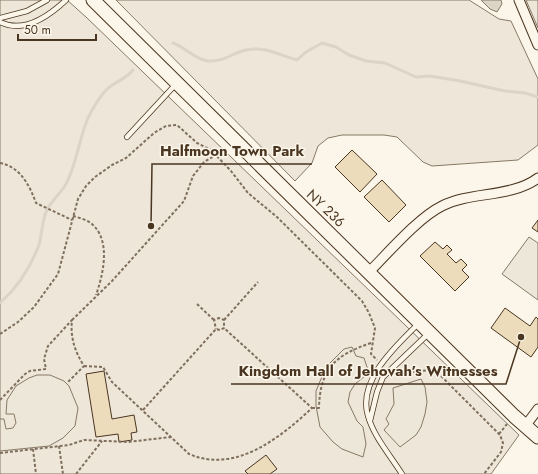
<svg xmlns="http://www.w3.org/2000/svg" width="538" height="474" font-family="Jost,sans-serif">
<rect width="100%" height="100%" fill="#fbf6e9"/>
<!-- green -->
<path fill="#ede6d9" stroke="#887966" d="M0 0H67L86 17 519 435 491 474H0Z
M116 0H469L499 19 511 21 538 79V145L518 160 432 166 423 162 397 137 384 135H342L328 138 318 146 312 163 295 181Z
M526 0H538V28Z"/>
<!-- parking -->
<path fill="#ede7d9" stroke="#887966" d="M529 237 538 243V300L502 274Z
M352 347 356 356 364 358 369 373 355 384 350 392 348 402 357 421 363 427 366 444 363 457 342 449 333 442 320 427 316 406V391L326 367 344 349Z
M37 375H50L64 381 69 386 78 408 75 426 63 438 49 446 0 451V419H4L6 429 13 428 16 423 14 414H6L7 400 16 386 29 378Z
M421 379 425 387 427 402 425 414 421 427 416 435 400 447 384 430 389 424 386 419 394 404 393 388Z"/>
<!-- water -->
<path fill="#dcd4c6" stroke="#887966" d="M481 0H501L502 4 497 12 490 9Z"/>
<g fill="none" stroke-linecap="round" stroke-linejoin="round">
<!-- stream -->
<path stroke="#dcd4c6" stroke-width="3" d="M173 43C185 47 195 60 208 61 225 62 231 53 246 50 266 46 279 55 297 60L306 52 322 43 336 47 349 55 366 61 385 63 416 77 430 76 460 81 505 91 525 93 538 97
M0 303C17 288 31 266 39 245 42 234 42 222 46 212 51 200 62 193 67 182 77 162 79 139 88 118 93 108 102 92 111 86 119 80 127 78 133 70"/>
</g>
<!-- building -->
<path fill="#ecdcbc" stroke="#4a3520" d="M352 150 377 174 360 192 335 167Z
M382 180 406 205 389 222 364 197Z
M538 220V232L532 228Z
M435 242 443 249 447 245 452 250 447 254 456 263 461 259 467 265 462 270 469 277 455 291 420 256Z
M505 308 530 326 536 317 538 319V347L531 357 491 328Z
M104 371 112 419 134 415 137 432 131 433 132 440 119 442 118 434 96 437 86 374Z
M266 455 277 469 270 474H248L245 471Z"/>
<g fill="none" stroke-linecap="round" stroke-linejoin="round">
<defs>
<path id="lane" d="M0 18 27 11 47 0
M0 22C24 34 49 16 66 0
M127 137 176 84
M370 421 377 392 383 377 428 334
M402 474C390 455 374 437 368 416 357 380 397 345 419 323"/>
<path id="street" d="M519 0 538 45
M369 272C388 253 419 217 442 206 472 191 511 198 538 178
M526 425 538 409"/>
<path id="secondary" d="M93 0 514 416 538 437"/>
</defs>
<!-- lane casing -->
<use href="#lane" stroke="#4a3520" stroke-width="6"/>
<!-- street casing -->
<use href="#street" stroke="#4a3520" stroke-width="11"/>
<!-- secondary casing -->
<use href="#secondary" stroke="#4a3520" stroke-width="15"/>
<!-- path -->
<path stroke="#7f6f5c" stroke-width="2" stroke-dasharray="3 2" stroke-linecap="butt" d="M0 163C20 167 29 184 36 203L72 220
M73 216C80 218 88 220 93 225 111 242 103 275 96 295
M197 304 214 320
M72 320 112 281 184 201 193 176 204 162 216 155
M224 320 258 282
M0 334 18 322 34 307 58 274 78 199 86 186 95 177 112 165 126 158 154 133 166 126 177 125 197 143 211 150 231 171 248 193 277 217 362 301 369 313 375 328 371 354 377 360
M84 366 103 367 112 382 189 454C235 474 280 438 312 408L224 328
M398 373 431 370 438 373 500 435 503 443 501 452 484 474
M0 400 25 374 30 371 46 369 44 359 48 346 72 320C70 337 75 352 84 366L68 382
M312 408H319C320 369 335 355 371 343
M143 410 216 329 220 330 224 328V320L219 318 214 320 216 329
M499 434 507 424
M59 446 63 474
M33 449 36 474
M0 453 69 445 84 440 128 442 171 437
M76 474 102 441"/>
<!-- lane -->
<use href="#lane" stroke="#fbf6e9" stroke-width="4.5"/>
<!-- street -->
<use href="#street" stroke="#fbf6e9" stroke-width="9"/>
<!-- secondary -->
<use href="#secondary" stroke="#fbf6e9" stroke-width="13"/>
</g>
<g text-anchor="middle" dominant-baseline="central" stroke-width="3" stroke-linejoin="round" paint-order="stroke">
<!-- street labels -->
<g font-size="14" fill="#4a3520" stroke="#fbf6e9">
<text transform="translate(326 208) rotate(44)">NY 236</text>
</g>
</g>
<!-- callouts -->
<path fill="none" stroke="#4a3520" stroke-width="1.5" d="M151 226L152 164H312M521 337L506 384H231"/>
<g fill="#4a3520" stroke="#fbf6e9" stroke-width="1.5">
<circle cx="151" cy="226" r="4"/>
<circle cx="521" cy="337" r="4"/>
</g>
<g font-size="15" text-anchor="middle" font-weight="bold" fill="#4a3520" stroke="#fbf6e9" stroke-width="3" stroke-linejoin="round" paint-order="stroke">
<text x="232" y="156">Halfmoon Town Park</text>
<text x="368" y="376">Kingdom Hall of Jehovah’s Witnesses</text>
</g>
<!-- scale -->
<path d="M18 34v6h78v-6" fill="none" stroke="#4a3520" stroke-width="2"/>
<text x="24" y="34" font-size="12" fill="#4a3520" stroke="#fbf6e9" stroke-width="3" paint-order="stroke">50 m</text>
</svg>
